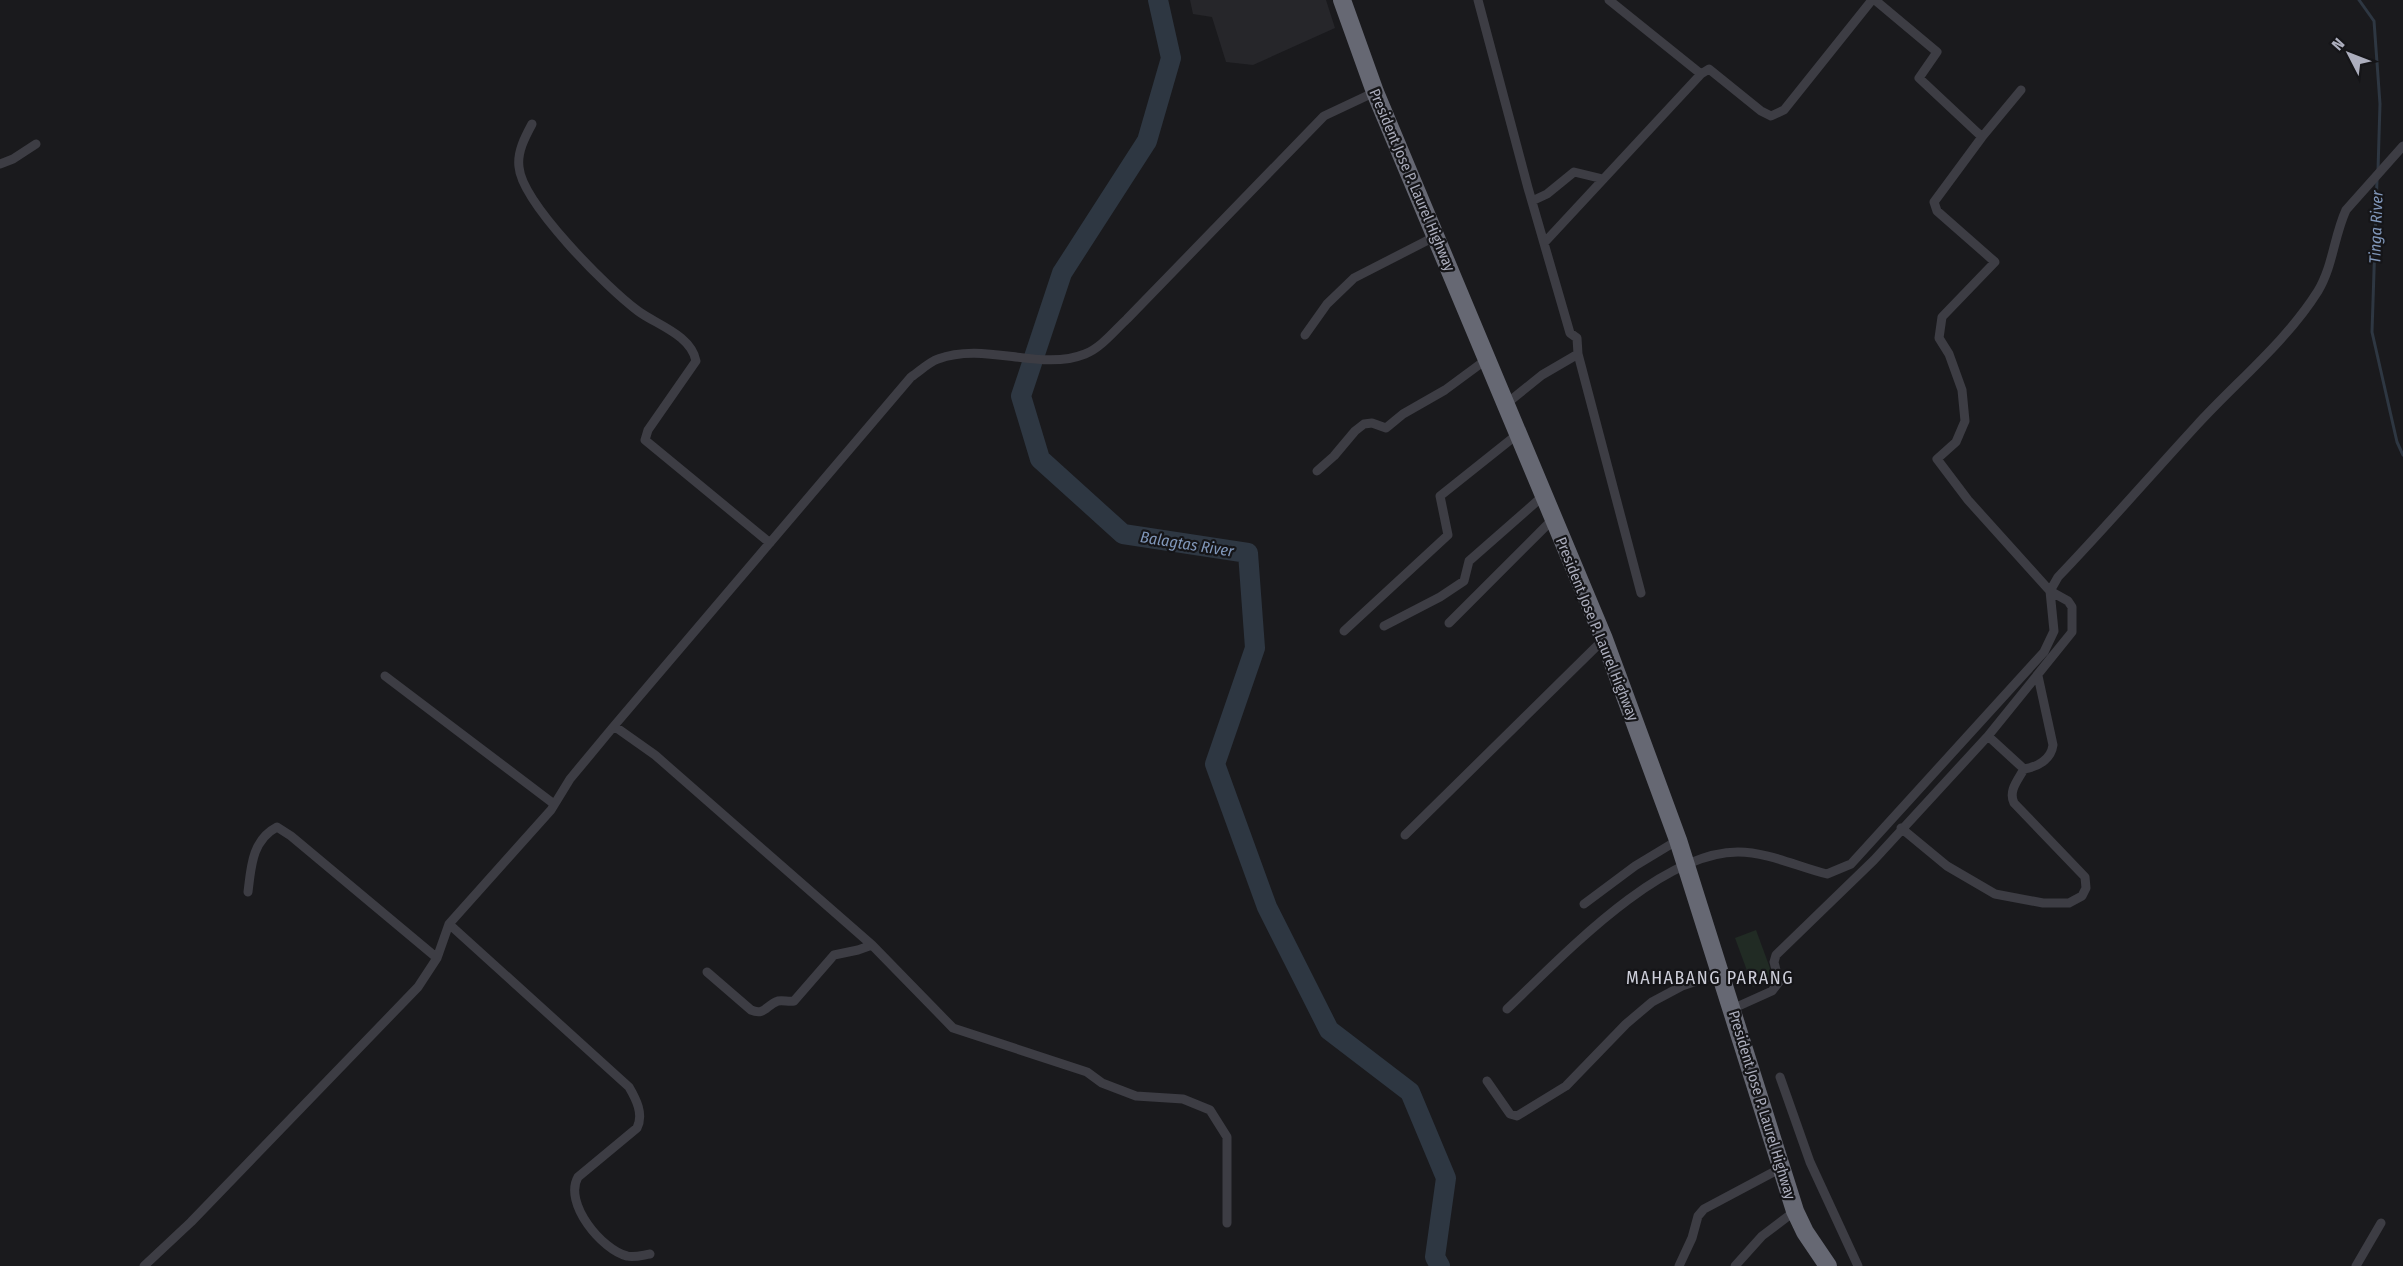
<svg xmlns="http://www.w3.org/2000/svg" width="2403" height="1266" font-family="'Fira Sans Condensed',sans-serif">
<rect width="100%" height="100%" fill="#1a1a1d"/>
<!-- built -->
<path fill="#26262a" d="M1190 0H1326L1335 28 1253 65 1226 62 1212 17 1193 14Z"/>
<!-- green -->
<path fill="#212b24" d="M1756 930 1774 979 1753 987 1735 938Z"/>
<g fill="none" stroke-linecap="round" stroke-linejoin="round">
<!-- stream -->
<path stroke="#2e3742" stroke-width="3" d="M2359 0 2374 21 2380 104 2378 170
M2377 180 2372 332 2397 442 2403 455"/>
<!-- river -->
<path stroke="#2e3742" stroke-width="20" d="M1158 0 1171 58 1147 141 1062 273 1021 396 1040 459 1123 534 1248 553 1255 648 1215 764 1267 907 1329 1030 1410 1092 1446 1178 1435 1257 1440 1266"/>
<!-- street -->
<path stroke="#3d3d44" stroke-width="9" d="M1478 0 1528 188 1570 333 1577 338 1578 354 1542 375 1506 404
M1609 0 1701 74
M1875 0 1937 52 1919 78 1982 137
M532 124C525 137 517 152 519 167 522 203 608 289 638 311 657 325 691 335 696 361L648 430 645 440 770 543
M0 164 13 159 36 144
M1532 201 1547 194 1574 172 1603 179
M1544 243 1701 74 1709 69 1761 111 1771 116 1784 110 1872 0
M1305 335 1327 304 1354 278 1436 236
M1578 354 1641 593
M1317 471 1334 456 1355 431 1364 424 1372 423 1386 428 1403 414 1445 390 1487 359
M1449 623 1553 519
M1384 626 1440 597 1464 581 1469 561 1543 496
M1344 631 1448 535 1440 496 1519 433
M385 676 554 804
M614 726 655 755 872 945 953 1028 1087 1072 1102 1083 1136 1096 1183 1099 1210 1110 1227 1137V1223
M2024 769C2037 767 2051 760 2053 745L2038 676
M1901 828 1947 866 1995 894 2043 903H2069L2082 896 2086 888 2085 877 2014 803C2008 791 2018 780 2024 769L1988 736
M1405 835 1604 639
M248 892C251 867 252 840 277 827L291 836 437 958
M1584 904 1635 866 1678 840
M449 924 629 1087C636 1099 644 1114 637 1128L578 1177C563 1203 602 1250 627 1256 634 1258 643 1255 650 1254
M707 972 751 1010C765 1016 766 1005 778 1001 783 1000 789 1002 794 1001L834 955 858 950 872 945
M1507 1009C1562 957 1659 852 1738 852 1768 852 1798 867 1827 874L1851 864 2044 652 2054 631 2050 591 2058 577C2105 528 2150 476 2196 426 2236 382 2286 342 2318 291 2333 266 2334 236 2346 210L2403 146
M1732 1009 1772 991 1779 982 1774 962 1776 955 1874 860 1988 736 2072 632V607L2068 601 2050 591 1968 500 1937 459 1956 442 1965 421 1962 390 1949 354 1939 338 1942 317 1995 262 1937 211 1934 202 1982 137 2021 90
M1780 1077 1810 1162 1858 1266
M1487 1081 1510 1114 1517 1116 1566 1086 1626 1024 1652 1002 1682 986 1721 973
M144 1266 191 1222 418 987 437 958 449 924 551 810 570 779 614 726 911 377C920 371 929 362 938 359 985 341 1040 372 1085 354 1101 348 1115 330 1127 319L1324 116 1375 92
M1679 1266 1692 1238 1698 1216 1704 1209 1781 1168
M1735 1266 1762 1236 1795 1211
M2356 1266 2381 1223"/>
<!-- highway -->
<path stroke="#666873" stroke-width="18" d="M1342 0 1375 92 1604 639 1678 840 1795 1211 1805 1232 1828 1266"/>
</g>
<g text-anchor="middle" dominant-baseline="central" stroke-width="4.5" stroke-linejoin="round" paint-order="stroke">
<!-- street labels -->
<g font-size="15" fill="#acaebd" stroke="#151518">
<text transform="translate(1412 180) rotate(67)">President Jose P. Laurel Highway</text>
<text transform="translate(1597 629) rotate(68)">President Jose P. Laurel Highway</text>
<text transform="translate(1762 1105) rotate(73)">President Jose P. Laurel Highway</text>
</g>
<!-- water labels -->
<g font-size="16" font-style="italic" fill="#8097ba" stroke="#151518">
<text transform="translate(2376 227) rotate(-88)">Tinga River</text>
<text transform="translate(1187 544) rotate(9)">Balagtas River</text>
</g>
<!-- quarter labels -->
<g font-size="18" letter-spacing="1.5" fill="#cdced9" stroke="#151518">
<text x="1710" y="978">MAHABANG PARANG</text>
</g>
</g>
<!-- north arrow -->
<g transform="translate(2349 54) rotate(312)" stroke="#151518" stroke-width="4.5" paint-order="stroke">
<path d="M0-4.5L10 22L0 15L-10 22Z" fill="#acaebd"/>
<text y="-9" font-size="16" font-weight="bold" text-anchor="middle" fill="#acaebd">N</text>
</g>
</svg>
